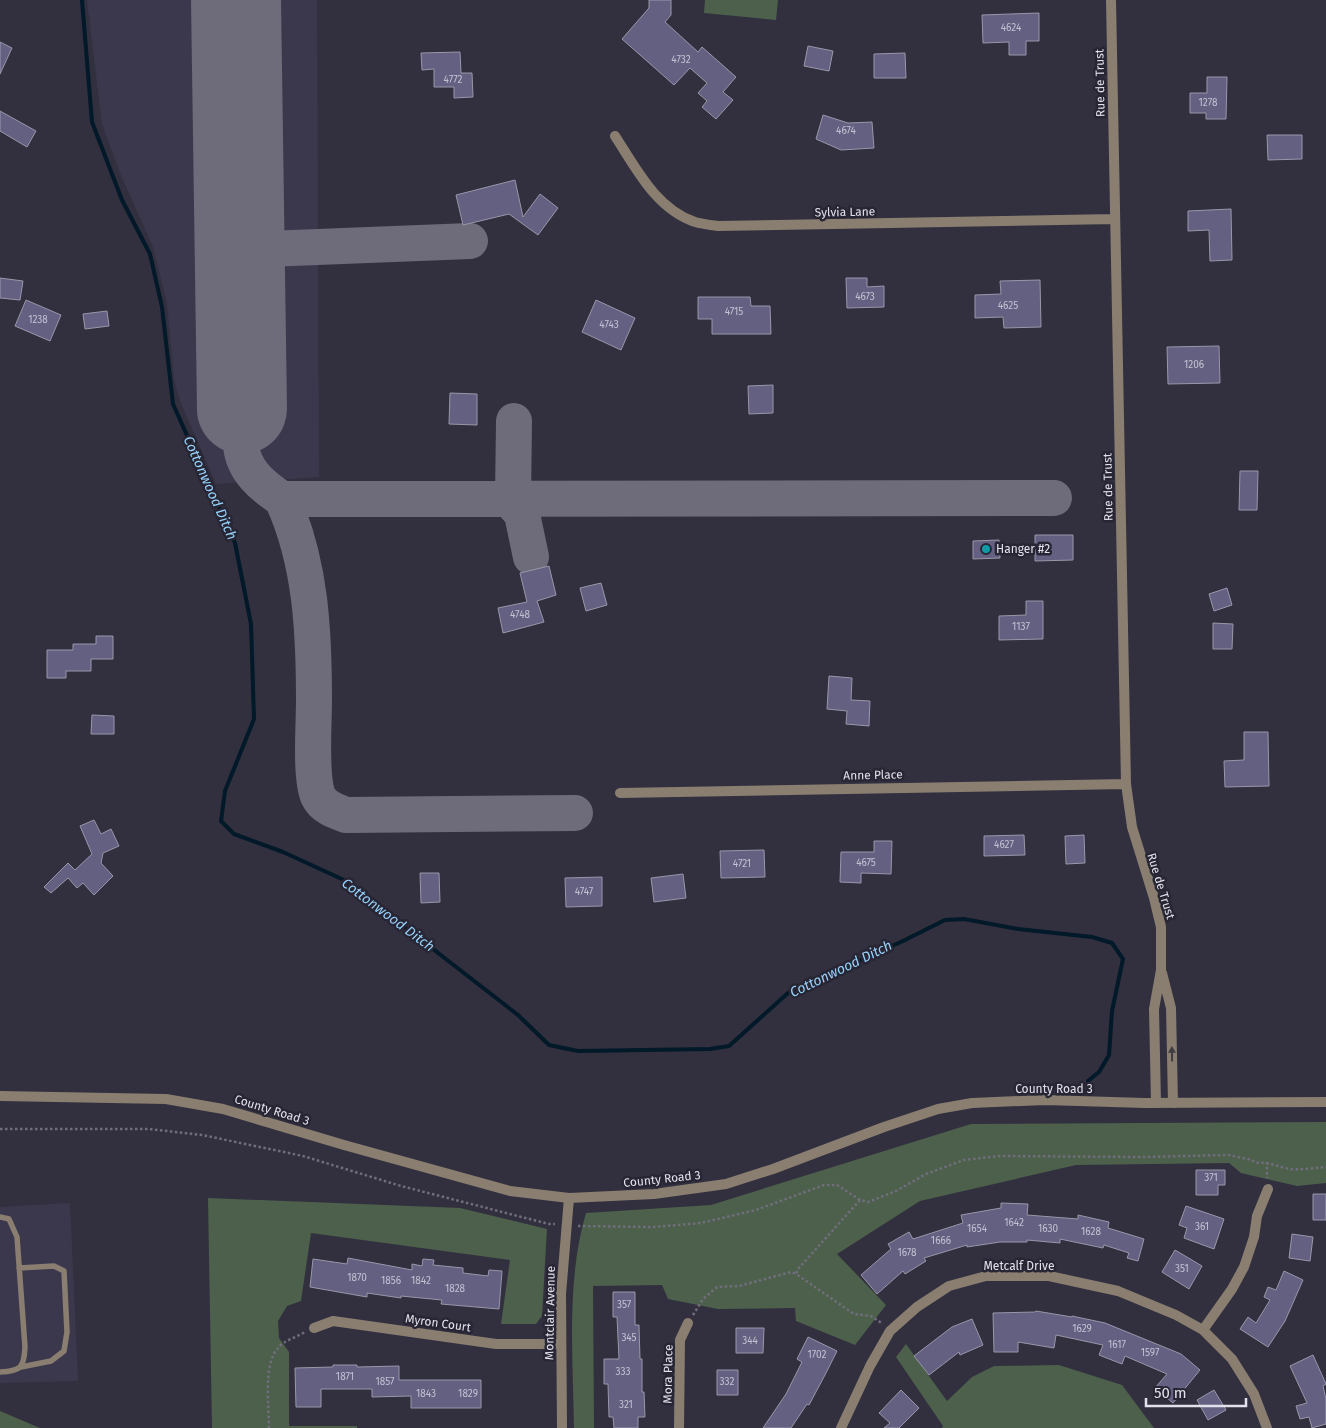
<svg xmlns="http://www.w3.org/2000/svg" width="1326" height="1428" font-family="'Fira Sans',sans-serif">
<rect width="100%" height="100%" fill="#32303f"/>
<!-- built -->
<path fill="#3b384d" d="M87 0H317L319 477 216 484 180 401 174 379 167 303 153 247 120 173 102 124Z
M70 1203 78 1381 0 1383V1207Z"/>
<!-- green -->
<path fill="#4d604b" d="M705 0H778L776 20 704 13Z
M1326 1122V1183L1297 1186 1241 1173 1229 1163 1076 1165 920 1201 837 1254 886 1305 855 1345 796 1321 795 1308 718 1309 668 1299 662 1285 593 1286 594 1428H574C573 1359 566 1280 586 1213L711 1205 971 1124Z
M208 1198 460 1208 547 1229 542 1316 536 1324H501L510 1260 311 1233 301 1301 287 1306 278 1321 279 1338 289 1352V1426H357V1428H212Z
M906 1344 947 1401 972 1377 994 1366 1059 1365 1122 1385 1154 1428H942L943 1426 896 1357Z
M0 1411 40 1428H0Z"/>
<g fill="none" stroke-linecap="round" stroke-linejoin="round">
<!-- stream -->
<path stroke="#011928" stroke-width="4" d="M82 0 92 122 122 200 150 254 162 307 173 404 235 543 251 624 254 719 225 791 221 821 234 834 283 852 344 880 518 1015 549 1045 578 1051 710 1049 729 1046 788 993 903 941 945 920 964 919 1018 929 1092 937 1112 943 1123 959 1112 1011 1109 1055 1099 1072 1088 1081"/>
<!-- taxiway -->
<path stroke="#6e6c7a" stroke-width="36" d="M240 250 470 241
M242 409C242 421 239 433 241 445 243 470 262 486 282 499L1054 498
M508 498 522 514 531 557
M513 498 514 421
M282 499C311 562 314 632 314 701 314 725 310 776 318 796 323 807 335 811 346 815L575 813"/>
<!-- runway -->
<path stroke="#6e6c7a" stroke-width="90" d="M236 0 242 409"/>
</g>
<!-- building -->
<path fill="#636082" stroke="#9997a9" d="M649 0H671V15L665 22 698 52 702 47 736 77 723 92 733 100 716 119 702 107 707 101 698 93 707 83 690 68 674 85 622 39 649 8Z
M1039 13V41H1026V55H1009V42L983 43 982 15Z
M0 42 12 48 0 74Z
M808 46 833 51 829 71 804 66Z
M460 52 461 73H472L473 97 454 98V87H434V69L422 70 421 53Z
M905 53 906 78H874V54Z
M1207 77H1227L1226 119H1206V113H1190V93H1207Z
M0 111 36 131 27 147 0 131Z
M823 115 848 123 872 122 874 148 841 150 816 139Z
M1267 135H1302V159L1268 160Z
M515 180 523 217 540 194 558 208 538 235 509 214 463 225 456 195Z
M1231 209 1232 260 1210 261 1209 230 1188 231V211Z
M0 278 23 281 20 300 0 298Z
M846 278H867V287L884 286V307L847 308Z
M1040 280 1041 327 1004 328 1003 317 975 318V295L1001 294 1000 281Z
M698 297H750L751 306H770L771 334H712V319H698Z
M26 300 61 315 50 341 15 326Z
M596 300 635 318 621 350 582 332Z
M107 311 109 326 85 329 83 314Z
M1219 346 1220 383 1168 384 1167 347Z
M773 385V413L749 414 748 386Z
M450 393 477 394V425L449 424Z
M1240 471H1258L1257 510H1239Z
M1035 535H1073V560L1035 561Z
M999 540 1000 558 973 559V541Z
M549 566 556 595 537 601 544 622 503 633 498 608 527 602 520 573Z
M601 583 607 605 586 611 580 588Z
M1227 588 1232 605 1214 611 1209 594Z
M1026 601H1043V639L999 640V616L1026 615Z
M1213 623 1233 624 1232 649H1213Z
M96 636H113V659H91V671H66V678H47V650H73V644H96Z
M829 676 852 678 851 700 870 701 869 726 846 724 847 711 827 709Z
M92 715 114 716V734H91Z
M1244 732H1268L1269 786 1225 787 1224 761 1244 760Z
M94 820 101 834 111 829 119 846 103 853 101 863 113 876 94 895 83 883 77 888 68 878 51 893 44 887 68 863 75 870 92 854 80 826Z
M1024 835 1025 855 984 856V836Z
M1084 835 1085 863 1066 864 1065 836Z
M874 841H892L891 874 861 873V883L840 882 841 852H874Z
M764 850 765 877 721 878 720 851Z
M420 873H439L440 902 421 903Z
M683 874 686 898 654 902 651 878Z
M602 877V906L566 907 565 878Z
M1196 1170H1225V1185H1218V1195H1196Z
M1313 1194H1326V1220H1313Z
M1001 1203 1028 1204 1027 1215 1078 1219V1215L1109 1222 1108 1228 1144 1239 1138 1261 1127 1258 1129 1253 1104 1245 1103 1248 1060 1239V1243L1027 1240V1242H1000L967 1247V1245L924 1258 926 1261 905 1274 903 1271 877 1294 861 1275 891 1249 888 1244 909 1232 913 1239 963 1223 961 1215 1001 1208Z
M1186 1206 1224 1219 1214 1249 1184 1238 1187 1228 1179 1225Z
M1292 1234 1313 1237 1310 1261 1289 1258Z
M1175 1250 1202 1266 1189 1289 1162 1272Z
M348 1258 412 1270V1264L422 1266 423 1259 434 1260 433 1265 463 1268V1273L488 1276 489 1270 502 1271 499 1309 441 1304 442 1300 401 1296V1298L367 1293V1297L310 1287 313 1259 347 1264Z
M1284 1271 1303 1280 1285 1321 1268 1347 1240 1329 1248 1317 1256 1323 1270 1300 1264 1297 1268 1287 1276 1290Z
M613 1292H635V1325H639L640 1359H642V1392H644L645 1417H638V1428H614L613 1417H609L608 1384H604V1359H619L617 1317H613Z
M1036 1311 1072 1317V1316L1105 1323 1181 1354 1200 1370 1173 1403 1155 1388 1167 1374 1125 1356 1122 1364 1099 1355 1103 1345 1056 1335 1054 1348 1018 1342V1352H994L993 1313 1035 1312Z
M972 1319 983 1345 960 1355 959 1352 929 1375 914 1356 952 1327Z
M736 1328H764L763 1353H736Z
M808 1337 837 1351 826 1373 809 1405 807 1404 791 1428H763L786 1394 802 1362 797 1359Z
M1313 1355 1326 1384 1323 1386 1326 1399V1424L1312 1428 1309 1417 1300 1419 1296 1406 1307 1403 1290 1366Z
M333 1365H357V1367L399 1366V1380H481V1408H411V1396L372 1397V1389H321V1407H296L295 1368 333 1367Z
M717 1370H738V1395H717Z
M901 1390 919 1408 899 1428H884L890 1423 879 1413Z
M1214 1390 1226 1410 1208 1420 1197 1400Z"/>
<g fill="none" stroke-linecap="round" stroke-linejoin="round">
<!-- path -->
<path stroke="#706e7c" stroke-width="2.5" stroke-dasharray="2.5 2.5" stroke-linecap="butt" d="M0 1129H149L202 1135 303 1156 401 1186 549 1224H555
M1267 1162V1178
M860 1200 798 1269 796 1274 854 1314 871 1316 883 1324
M578 1226 653 1227 701 1223 756 1210 824 1185H837L860 1200 868 1202 896 1191 926 1174 964 1160 999 1156 1142 1157 1229 1155 1252 1160 1256 1163C1268 1162 1274 1165 1285 1168 1297 1171 1313 1168 1326 1167
M693 1315 703 1299 717 1287 739 1286 791 1272 796 1274
M269 1428C269 1407 263 1364 278 1348 283 1341 297 1337 305 1332"/>
<!-- service -->
<path stroke="#897e70" stroke-width="5.5" d="M0 1217 9 1219 17 1237 25 1347C24 1368 21 1371 0 1372
M19 1268 54 1266 64 1271 67 1332 64 1351 51 1361 21 1367"/>
<!-- minor -->
<path stroke="#897e70" stroke-width="10" d="M1111 0 1126 784 1132 827 1154 898 1161 927V970L1154 1009 1156 1103
M615 136C636 168 656 209 695 222 702 224 711 225 718 226L1115 219
M620 793 1126 784
M1162 973 1171 1008 1173 1103
M314 1328 333 1321 496 1344H561
M1203 1330 1232 1289 1244 1267 1254 1237 1257 1216 1268 1189
M562 1428 561 1294 569 1198
M679 1428 680 1340 688 1323
M841 1428 870 1366 890 1331 917 1307 949 1286 986 1276H1049L1118 1291 1176 1315 1203 1330 1232 1359 1254 1394 1267 1428"/>
<!-- tertiary -->
<path stroke="#897e70" stroke-width="10" d="M0 1096 166 1099 223 1109 344 1145 510 1191 569 1198 654 1194 726 1184 773 1169 884 1127 938 1109 972 1103 1045 1100 1145 1103 1326 1102"/>
</g>
<!-- one-way arrows -->
<defs><path id="oneway-solid" d="M-6-.8H1V-3.2L6.5 0L1 3.2V.8H-6Z" transform="scale(1.25)"/></defs>
<use fill="#403c43" href="#oneway-solid" transform="translate(1172 1054) rotate(-91)"/>
<!-- markers -->
<circle fill="#0f9aa8" stroke="#282634" stroke-width="2" cx="986" cy="549" r="5"/>
<g text-anchor="middle" dominant-baseline="central" stroke-width="5" stroke-linejoin="round" paint-order="stroke">
<!-- number labels -->
<g font-size="10" fill="#c2c1d1">
<text x="1011" y="28">4624</text>
<text x="681" y="60">4732</text>
<text x="453" y="80">4772</text>
<text x="1208" y="103">1278</text>
<text x="846" y="131">4674</text>
<text x="865" y="297">4673</text>
<text x="1008" y="306">4625</text>
<text x="734" y="312">4715</text>
<text x="38" y="320">1238</text>
<text x="609" y="325">4743</text>
<text x="1194" y="365">1206</text>
<text x="520" y="615">4748</text>
<text x="1021" y="627">1137</text>
<text x="1004" y="845">4627</text>
<text x="866" y="863">4675</text>
<text x="742" y="864">4721</text>
<text x="584" y="892">4747</text>
<text x="1211" y="1178">371</text>
<text x="1014" y="1223">1642</text>
<text x="1202" y="1227">361</text>
<text x="977" y="1229">1654</text>
<text x="1048" y="1229">1630</text>
<text x="1091" y="1232">1628</text>
<text x="941" y="1241">1666</text>
<text x="907" y="1253">1678</text>
<text x="1182" y="1269">351</text>
<text x="357" y="1278">1870</text>
<text x="391" y="1281">1856</text>
<text x="421" y="1281">1842</text>
<text x="455" y="1289">1828</text>
<text x="624" y="1305">357</text>
<text x="1082" y="1329">1629</text>
<text x="629" y="1338">345</text>
<text x="750" y="1341">344</text>
<text x="1117" y="1345">1617</text>
<text x="1150" y="1353">1597</text>
<text x="817" y="1355">1702</text>
<text x="623" y="1372">333</text>
<text x="345" y="1377">1871</text>
<text x="385" y="1382">1857</text>
<text x="727" y="1382">332</text>
<text x="426" y="1394">1843</text>
<text x="468" y="1394">1829</text>
<text x="626" y="1405">321</text>
</g>
<!-- street labels -->
<g font-size="12" fill="#e2e1eb" stroke="#282634">
<text transform="translate(1100 83) rotate(-91)">Rue de Trust</text>
<text transform="translate(845 212) rotate(-1)">Sylvia Lane</text>
<text transform="translate(1108 487) rotate(-91)">Rue de Trust</text>
<text transform="translate(873 775) rotate(-1)">Anne Place</text>
<text transform="translate(1161 886) rotate(73)">Rue de Trust</text>
<text x="1054" y="1089">County Road 3</text>
<text transform="translate(272 1110) rotate(17)">County Road 3</text>
<text transform="translate(662 1179) rotate(-6)">County Road 3</text>
<text x="1019" y="1266">Metcalf Drive</text>
<text transform="translate(550 1313) rotate(-89)">Montclair Avenue</text>
<text transform="translate(438 1323) rotate(8)">Myron Court</text>
<text transform="translate(668 1374) rotate(-89)">Mora Place</text>
</g>
<!-- poi labels -->
<g font-size="12" fill="#e2e1eb" stroke="#282634" text-anchor="start">
<text x="996" y="549">Hanger #2</text>
</g>
<!-- water labels -->
<g font-size="14" font-style="italic" fill="#97d3fc" stroke="#282634">
<text transform="translate(210 488) rotate(66)">Cottonwood Ditch</text>
<text transform="translate(388 915) rotate(37)">Cottonwood Ditch</text>
<text transform="translate(841 969) rotate(-26)">Cottonwood Ditch</text>
</g>
</g>
<!-- scale -->
<path d="M1146 1398v8h100v-8" fill="none" stroke="#e2e1eb" stroke-width="2.5"/>
<text x="1154" y="1398" font-size="15" fill="#e2e1eb" stroke="#282634" stroke-width="4" paint-order="stroke">50 m</text>
</svg>
